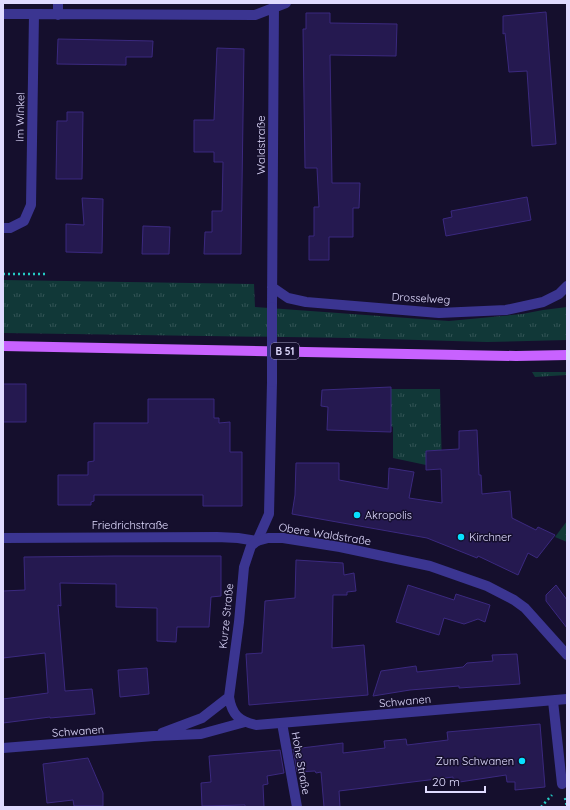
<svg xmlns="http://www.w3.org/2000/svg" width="570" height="810" font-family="Quicksand,sans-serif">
<defs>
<pattern id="grass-tufts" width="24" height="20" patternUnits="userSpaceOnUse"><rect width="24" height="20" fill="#113838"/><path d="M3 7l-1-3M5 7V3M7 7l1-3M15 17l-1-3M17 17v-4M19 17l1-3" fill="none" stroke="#335456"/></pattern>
</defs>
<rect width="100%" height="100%" fill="#150f2d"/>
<!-- grass -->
<path fill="url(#grass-tufts)" d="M3 280 254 284 255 307 449 321 522 314 543 310 567 307V340L487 342 350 338 3 333Z
M532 372H567V375L535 377Z
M391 389H440L442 469H440L439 450 426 451V465L393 458V427L391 426Z
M567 521V542L555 537Z"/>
<!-- building -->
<path fill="#251950" stroke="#3b297f" d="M546 12 556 144 532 146 527 71 509 72 505 33 503 34V16Z
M306 13H330V23L397 24 396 56 330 55 332 183H360L359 208H353V237H329V260H309V236H314V207H319L317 168H305L303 29H306Z
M58 39 153 41 152 57H126V65L57 64Z
M217 48 244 49 241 254H204L205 232H212V211H222L223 162H214V152H194V120H214Z
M67 112H83L82 179H56L57 121H67Z
M527 197 531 220 446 236 443 219 452 217 451 211Z
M82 198 103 199 102 253 66 252V224L84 225Z
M143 226 170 227 169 254H142Z
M3 384H26V422H3Z
M391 387V432L327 430 328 407 321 406 322 390Z
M148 399H214V418H219V423L230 422V452H242V506H203V495H94V501L91 502V505H58V475H88V462L94 461V423H148Z
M477 430 479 475H481L482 494 510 491 512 518 536 530 538 527 555 535 537 558 528 553 518 575 478 556 477 558 427 538 292 514 295 495 296 463H339V480L388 489 389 468 414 472 409 498 442 503 441 469 426 470V451L459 449V431Z
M115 556H221V596L211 597 209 627H177L176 642 157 641V608L116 607V584L60 583 61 606 58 605 65 691 92 689 95 714 50 718V717L3 723V699L48 693 45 653 3 658V591L25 590 24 557Z
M296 560 343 563 344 575 354 573 356 591 347 592V595H333L332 648 364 645 368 695 249 705 246 654 262 653 265 601 295 598Z
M408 585 454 600 456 594 490 605 485 622 478 619 464 624 444 618 439 635 396 622Z
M556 585 567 600V628L546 601V595Z
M517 654 520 684 459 688V686L410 690 373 696 381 671 416 666 417 672 463 667 467 663 493 661 492 655Z
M147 668 149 694 120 697 118 670Z
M540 724 545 787 515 790V782H507L506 775 453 783V777L339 791 340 807H324L321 772 316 773 315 771 297 772 293 749 343 743V753L385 748 384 741 406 739 407 745 448 740 447 732Z
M280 750 284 773 267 776 268 784 263 785 264 807H245V805L202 806 201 783 211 782 209 756Z
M88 758 103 793V806H74L73 800 47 803 43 764Z"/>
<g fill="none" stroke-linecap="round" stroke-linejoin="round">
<!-- path -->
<path stroke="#24cac3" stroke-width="2.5" stroke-dasharray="2 3" stroke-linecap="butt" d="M3 274H45
M565 798 567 807
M541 807 552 795"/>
<!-- service -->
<path stroke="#3b3591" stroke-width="10" d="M553 701 562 784"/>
<!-- minor -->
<path stroke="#3b3591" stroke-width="10" d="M3 14H34
M58 15V3
M3 228H10L24 221 31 205 34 14 255 15 286 3
M272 287 288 298 306 302 439 313 506 310 543 302 559 294 567 286
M272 307 274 3
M3 538 217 537 238 538 257 541 269 514 272 382
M282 723 297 807"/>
<!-- tertiary -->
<path stroke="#3b3591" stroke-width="10" d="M567 655 525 608 514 600 487 586 430 566 340 547 283 538H268L257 541 251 546 244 567 239 622 229 697C232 715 239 721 256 725L567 699
M162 733 202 718 229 697
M3 748 154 736 201 734 245 722"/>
<!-- primary -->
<path stroke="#c862ff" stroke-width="10" d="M3 346 516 356 567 355"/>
<!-- minor-bridge -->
<path stroke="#3b3591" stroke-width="10" d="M272 382V307"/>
</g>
<!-- markers -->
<g fill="#07e1ff" stroke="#150f2d" stroke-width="1.5">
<circle cx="357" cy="515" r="4"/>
<circle cx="461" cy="537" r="4"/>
<circle cx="522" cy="761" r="4"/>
</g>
<g text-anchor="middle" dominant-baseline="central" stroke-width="3" stroke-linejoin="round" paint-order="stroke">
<!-- shield labels -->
<rect fill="#150f2d" stroke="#a39ec0" stroke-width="1" x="271" y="343" width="28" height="16" rx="3"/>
<g font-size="10" font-weight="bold" fill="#e0dbff">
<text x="285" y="351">B 51</text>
</g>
<!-- street labels -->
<g font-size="11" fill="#e0dbff" stroke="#150f2d">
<text transform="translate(20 117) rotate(-89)">Im Winkel</text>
<text transform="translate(261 145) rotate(-90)">Waldstraße</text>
<text transform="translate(421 298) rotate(3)">Drosselweg</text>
<text x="130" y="525">Friedrichstraße</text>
<text transform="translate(325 534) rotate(9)">Obere Waldstraße</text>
<text transform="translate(226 616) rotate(-84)">Kurze Straße</text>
<text transform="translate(405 701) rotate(-5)">Schwanen</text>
<text transform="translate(78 731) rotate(-4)">Schwanen</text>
<text transform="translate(301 763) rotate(80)">Hohe Straße</text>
</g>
<!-- poi labels -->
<g font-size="11" fill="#e0dbff" stroke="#150f2d" text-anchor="start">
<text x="365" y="515">Akropolis</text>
<text x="469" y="537">Kirchner</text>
<text x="514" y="761" text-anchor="end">Zum Schwanen</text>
</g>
</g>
<!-- border -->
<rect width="570" height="810" fill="none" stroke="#e0dbff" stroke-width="8"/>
<!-- scale -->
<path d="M426 786v6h59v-6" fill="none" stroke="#e0dbff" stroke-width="2"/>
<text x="432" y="786" font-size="12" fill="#e0dbff" stroke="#150f2d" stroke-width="3" paint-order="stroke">20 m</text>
</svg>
